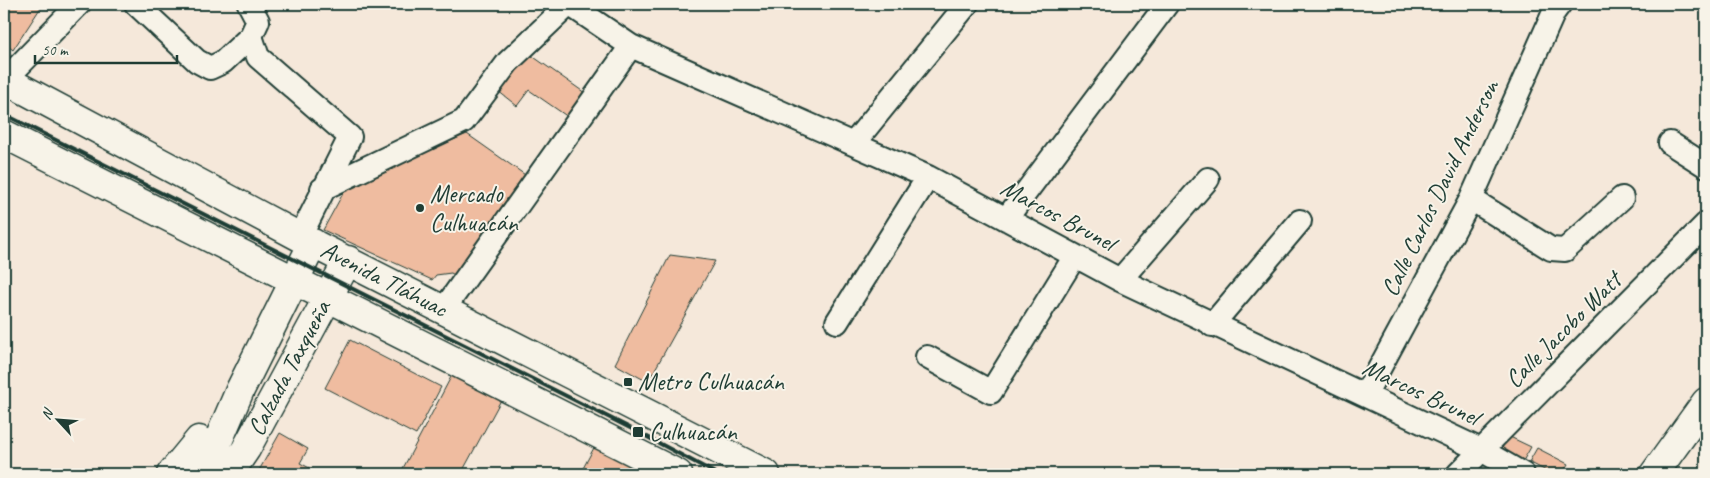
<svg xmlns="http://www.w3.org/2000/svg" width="1710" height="478" font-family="Caveat,sans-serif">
<rect width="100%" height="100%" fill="#f5e8da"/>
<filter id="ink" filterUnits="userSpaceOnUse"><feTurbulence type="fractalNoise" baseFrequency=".02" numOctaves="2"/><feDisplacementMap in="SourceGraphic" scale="10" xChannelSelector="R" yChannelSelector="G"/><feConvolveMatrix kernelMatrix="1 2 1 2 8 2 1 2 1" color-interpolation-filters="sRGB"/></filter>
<g filter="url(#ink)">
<!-- building -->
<path fill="#efbca0" stroke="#1f3d34" d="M4 4H43L13 50 4 43Z
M528 53 585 93 568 117 529 90 517 106 498 91Z
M467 134 528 177 456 276 451 273 436 275 432 280 323 230 347 186Z
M670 255 715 261 648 382 615 364Z
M350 340 441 387 416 435 325 388Z
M452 375 501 400 461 474H400Z
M280 433 308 449 300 463 321 474H257Z
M1508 436 1531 447 1523 461 1501 450Z
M596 444 653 474H580Z
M1537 448 1568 464 1562 474H1552L1529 462Z"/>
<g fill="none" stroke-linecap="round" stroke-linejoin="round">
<defs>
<path id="street" d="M136 4 197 61 210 68 223 62 251 36
M249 4 258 21 251 36 258 57 350 137 300 237
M569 4 631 46 928 177 1120 280 1483 451 1523 474
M5 80 79 4
M854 143 967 4
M1670 143 1706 166
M322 189 464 121 508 62 569 4
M1471 199 1551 249 1565 250 1622 198
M1006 219 1167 4
M1120 280 1208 179
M444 309 631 46
M837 322 928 177
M1212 325 1300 221
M927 357 991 392 1075 256
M1365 395 1471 199 1554 12 1560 4
M1458 474 1706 224"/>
<path id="secondary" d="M4 79 300 237 766 474
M4 134 678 474
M171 474 199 440
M194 474 216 446 240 390 313 243
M229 474 246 449 348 260
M1654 474 1706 402"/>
</defs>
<!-- street casing -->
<use href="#street" stroke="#1f3d34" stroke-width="26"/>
<!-- secondary casing -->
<use href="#secondary" stroke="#1f3d34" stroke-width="31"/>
<!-- street -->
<use href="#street" stroke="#f7f3e8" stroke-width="22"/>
<!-- secondary -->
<use href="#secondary" stroke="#f7f3e8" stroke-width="28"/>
<!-- rail -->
<path stroke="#1f3d34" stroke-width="4" d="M4 114 638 432 717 474"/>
</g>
</g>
<!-- markers -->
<g fill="#1f3d34" stroke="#f7f3e8" stroke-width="2">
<circle cx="420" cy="208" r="5"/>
<rect x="623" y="377" width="10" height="10" rx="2.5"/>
<rect x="632" y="426" width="12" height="12" rx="2.5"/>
</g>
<g text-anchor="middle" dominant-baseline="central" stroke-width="4" stroke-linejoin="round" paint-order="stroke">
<!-- street labels -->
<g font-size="25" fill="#1f3d34" stroke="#f7f3e8">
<text transform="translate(1440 188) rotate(-64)">Calle Carlos David Anderson</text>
<text transform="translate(1058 215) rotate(28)">Marcos Brunel</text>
<text transform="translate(384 279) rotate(27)">Avenida Tláhuac</text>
<text transform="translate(1563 330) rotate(-45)">Calle Jacobo Watt</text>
<text transform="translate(289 368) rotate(-62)">Calzada Taxqueña</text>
<text transform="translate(1421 392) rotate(25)">Marcos Brunel</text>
</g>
<!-- poi labels -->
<g font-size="25" fill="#1f3d34" stroke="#f7f3e8" text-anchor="start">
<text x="430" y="194">Mercado<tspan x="430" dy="29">Culhuacán</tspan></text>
<text x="638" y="382">Metro Culhuacán</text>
<text x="649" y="432">Culhuacán</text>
</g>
</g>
<!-- margin -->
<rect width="1710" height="478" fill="none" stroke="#f7f3e8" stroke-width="20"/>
<rect x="10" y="10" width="1690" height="458" fill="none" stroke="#1f3d34" stroke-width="2" filter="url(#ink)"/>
<!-- north arrow -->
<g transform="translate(58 420) rotate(296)" stroke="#f7f3e8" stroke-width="4" paint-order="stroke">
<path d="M0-4L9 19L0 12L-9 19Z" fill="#1f3d34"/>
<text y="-8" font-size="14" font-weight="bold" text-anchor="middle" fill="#1f3d34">N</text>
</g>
<!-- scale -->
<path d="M35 55v8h142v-8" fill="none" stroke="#1f3d34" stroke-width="2.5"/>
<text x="42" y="55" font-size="15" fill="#1f3d34" stroke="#f7f3e8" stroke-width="4" paint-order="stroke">50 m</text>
</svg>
